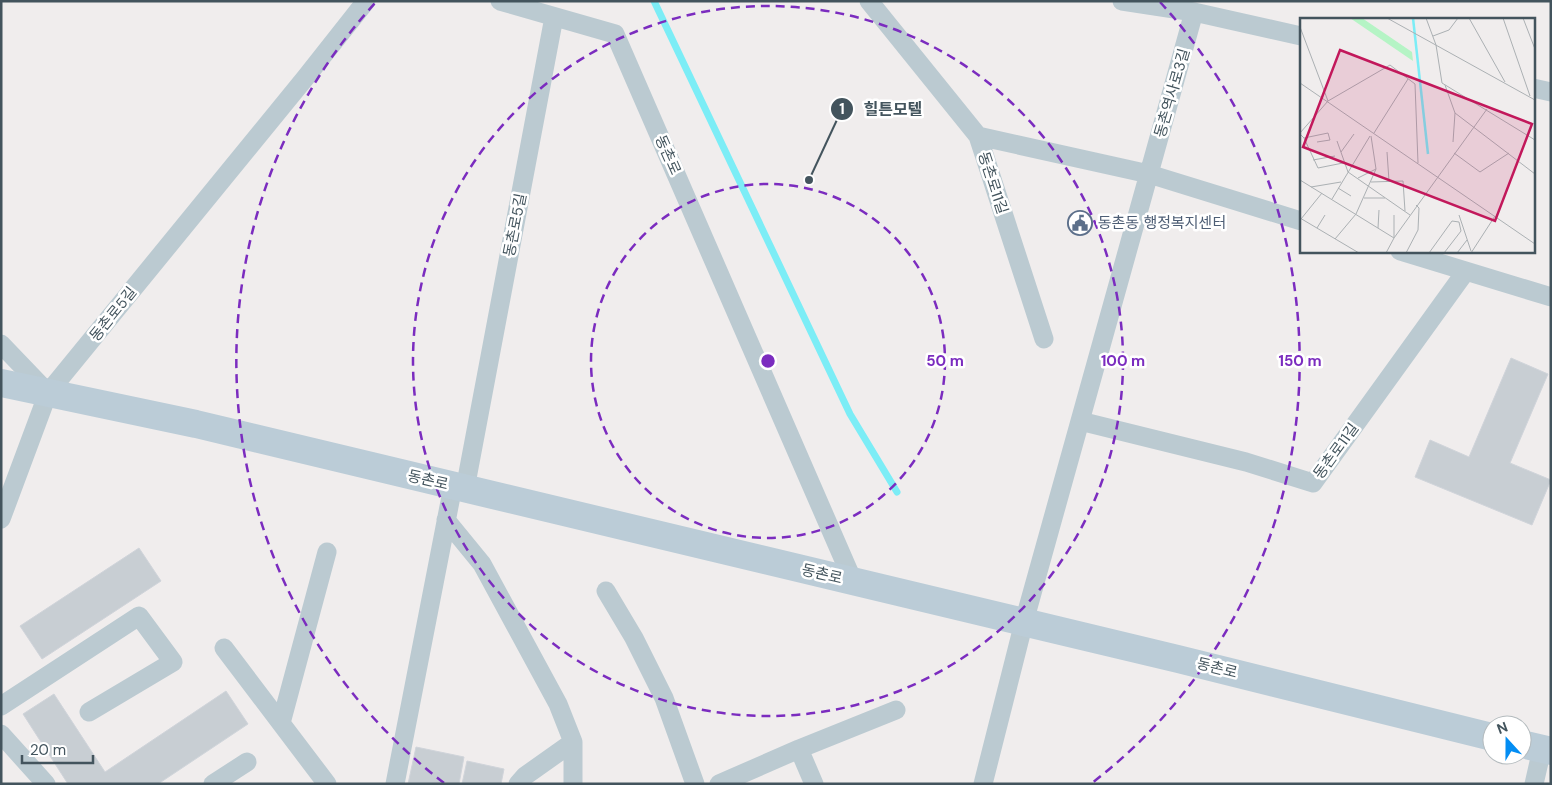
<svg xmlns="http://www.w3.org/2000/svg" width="1552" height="785" font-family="'DM Sans','Noto Sans KR',sans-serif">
<rect width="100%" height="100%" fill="#f0eded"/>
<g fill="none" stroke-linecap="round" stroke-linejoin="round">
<!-- stream -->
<path stroke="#7cedf6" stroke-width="7" d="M654 1 850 414 897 492"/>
</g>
<!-- building -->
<path fill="#c8ced3" stroke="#d0d4da" d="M1511 358 1548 374 1510 463 1551 480 1532 525 1415 477 1430 440 1469 457Z
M139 548 161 581 42 659 20 626Z
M226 691 248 724 158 784H68L23 714 54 694 105 772Z
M416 747 464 757 459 784H408Z
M467 761 504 769 501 784H462Z"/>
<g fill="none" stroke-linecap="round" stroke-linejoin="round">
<!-- minor -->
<path stroke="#bbcad1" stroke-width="19" d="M500 1 615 34 853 581
M869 1 978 136 1044 339
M1122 1 1194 12 1301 36
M1533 88 1551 92
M978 136 1149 174 1301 221
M1400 251 1551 297
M1 344 48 393
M1080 421 1246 462 1313 483 1466 271
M465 489 554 17
M1 519 48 393 306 77 366 1
M446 520 482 564 558 704 573 742V784
M606 591 634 638 664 698 695 784
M224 648 327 784
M1 706 139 616 173 662 89 712
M281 723 327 552
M1 734 46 784
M799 749 896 710
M213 784 247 762
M395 784 453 486
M518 784 525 776 573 742
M719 784 799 749 814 784
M983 784 1024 622 1194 12
M1534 784 1542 749"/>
<!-- secondary -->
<path stroke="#bbccd7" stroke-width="28" d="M1 383 196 424 1178 659 1492 737
M1522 744 1551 751"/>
</g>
<!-- distance rings -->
<g fill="none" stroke="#7b2cbf" stroke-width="2.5" stroke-dasharray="9 6">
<circle cx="768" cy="361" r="177"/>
<circle cx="768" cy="361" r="355"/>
<path d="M444 783A532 532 0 0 1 376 2M1160 2A532 532 0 0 1 1092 783"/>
</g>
<!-- icons -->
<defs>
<symbol id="civic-ring" viewBox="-11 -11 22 22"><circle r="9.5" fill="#fff" stroke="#5c6f8a" stroke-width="1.5"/><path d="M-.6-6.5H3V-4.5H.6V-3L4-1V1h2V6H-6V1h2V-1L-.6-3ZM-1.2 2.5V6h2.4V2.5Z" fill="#5c6f8a"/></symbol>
</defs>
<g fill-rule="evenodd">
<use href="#civic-ring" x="1066" y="209" width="28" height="28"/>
</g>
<g text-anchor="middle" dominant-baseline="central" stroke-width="5" stroke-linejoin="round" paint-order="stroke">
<!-- street labels -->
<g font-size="15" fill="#43545d" stroke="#fff">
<text transform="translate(1172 93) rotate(-74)">동촌역사로3길</text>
<text transform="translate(668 155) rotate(66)">동촌로</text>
<text transform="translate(993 183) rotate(72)">동촌로11길</text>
<text transform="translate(515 225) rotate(-79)">동촌로5길</text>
<text transform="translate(113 314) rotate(-51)">동촌로5길</text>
<text transform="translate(1336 451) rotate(-54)">동촌로11길</text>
<text transform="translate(428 480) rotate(13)">동촌로</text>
<text transform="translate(822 574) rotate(13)">동촌로</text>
<text transform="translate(1217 668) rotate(14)">동촌로</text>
</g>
<!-- service labels -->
<g font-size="15" fill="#4e5e75" stroke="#fff" text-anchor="start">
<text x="1098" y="223">동촌동 행정복지센터</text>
</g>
</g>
<!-- overview -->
<g transform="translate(1300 18)">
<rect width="235" height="235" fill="#f0eded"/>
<path d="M50 0H62L112 34 113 43Z" fill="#b5f4c5"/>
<path fill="none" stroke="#7cedf6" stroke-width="2.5" d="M113 0 128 136"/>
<path fill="none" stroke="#abb0b3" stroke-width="1" d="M87 0 235 82M126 0 136 27 142 65 235 122M169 0 205 64M203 0 230 78M223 0 235 31M0 9 28 83M133 18 149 12 158 0M0 65 235 226M145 67 155 95 153 124M155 95 235 156M0 115 28 83 90 47 115 66 118 145M74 115 108 61M0 116 4 120 28 115 30 122 17 124M4 120 18 150 43 145M37 123 48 154 110 197M41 134 54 116M87 134 89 163M154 135 180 154 209 135M13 142 35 138M58 160 76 151M0 162 94 220 86 235M71 164 103 163 105 193M11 169 41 164M38 170 51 178M64 180H85M32 181 70 118M94 197V219M159 197 171 233M0 200 59 235M1 201 22 175M17 210 25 197M78 210 79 192M94 220 187 91M35 221 56 196 76 151 71 118M106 235 118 212 119 190 116 187M129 235 152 203 159 204 161 213 144 235M157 235 167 222M171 235 195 198"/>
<path fill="#c2185b" fill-opacity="0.15" stroke="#c2185b" stroke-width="2.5" d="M40 32 232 106 195 203 3 129Z"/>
<rect width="235" height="235" fill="none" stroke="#43545d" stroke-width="2.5"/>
</g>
<circle cx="768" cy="361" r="8" fill="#7b2cbf" stroke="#fff" stroke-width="2.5"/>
<g font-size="15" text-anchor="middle" font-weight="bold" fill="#7b2cbf" stroke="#fff" stroke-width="5" stroke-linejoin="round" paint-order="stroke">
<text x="945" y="366">50 m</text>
<text x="1123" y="366">100 m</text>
<text x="1300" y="366">150 m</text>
</g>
<!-- callouts -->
<path fill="none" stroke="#43545d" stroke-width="2" d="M809 180L842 109"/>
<g fill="#43545d" stroke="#fff" stroke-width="2">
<circle cx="809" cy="180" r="5"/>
<circle cx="842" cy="109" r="12"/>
</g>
<g font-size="15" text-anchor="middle" font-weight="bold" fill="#fff">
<text x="842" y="114">1</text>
</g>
<g font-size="16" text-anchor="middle" font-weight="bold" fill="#43545d" stroke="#fff" stroke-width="5" stroke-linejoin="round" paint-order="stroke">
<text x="893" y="115">힐튼모텔</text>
</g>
<!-- border -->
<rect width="1552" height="785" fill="none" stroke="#43545d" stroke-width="5"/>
<!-- north arrow -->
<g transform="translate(1507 740) rotate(339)"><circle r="24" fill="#ffffff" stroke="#b4bbbe"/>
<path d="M0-4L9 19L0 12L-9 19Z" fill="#038df3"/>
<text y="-8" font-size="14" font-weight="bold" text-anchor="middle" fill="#43545d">N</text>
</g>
<!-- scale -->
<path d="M22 755v8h71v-8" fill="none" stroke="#43545d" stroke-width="2.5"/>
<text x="30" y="755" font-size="15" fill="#43545d" stroke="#ffffff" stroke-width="4" paint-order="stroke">20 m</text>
</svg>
